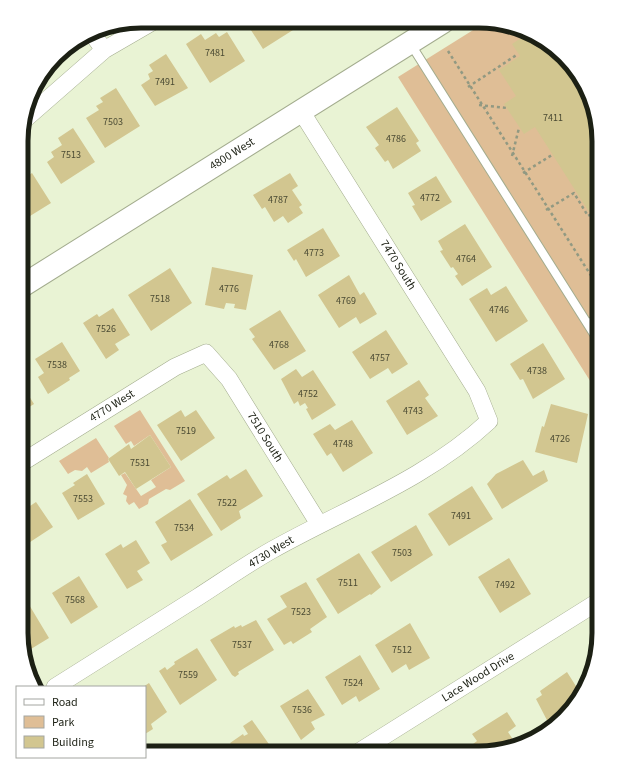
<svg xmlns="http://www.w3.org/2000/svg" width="620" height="774" font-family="'Source Sans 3',sans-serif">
<rect width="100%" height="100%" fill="#e9f3d4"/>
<!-- green -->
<path fill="#dfbe96" d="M486 22H495L546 41 583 81 599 141V395L398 77Z
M140 410 185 481 170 490 166 489 149 499 148 504 139 509 134 502 129 505 126 501 127 496 123 494 127 485 121 475 125 473 141 496 156 487 151 480 171 467 150 435 134 446 131 441 126 444 114 426Z
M96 438 109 458 108 459 109 462 91 473 87 467 82 471 75 470 68 474 59 461Z"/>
<!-- building -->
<path fill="#d2c690" d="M258 21H288L293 30 263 49 249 27Z
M227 32 245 61 210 83 186 44 201 34 205 40 216 33 219 37Z
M527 34 546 41 583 81 599 141V206L589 212 535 127 524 134 504 104 516 96 499 70 520 56 512 44Z
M166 54 188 88 155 106 141 85 150 79 148 74 153 71 149 65Z
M116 88 140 126 105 148 86 118 99 110 96 106 103 102 100 98Z
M397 107 419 141 416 143 421 151 393 169 388 160 385 162 375 148 379 145 366 127Z
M73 128 95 162 61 184 47 162 54 157 51 152 62 145 58 138Z
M32 173 51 203 22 221V180Z
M290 173 298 186 292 190 302 205 299 207 303 213 288 223 283 216 274 222 265 207 262 209 253 195Z
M436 176 452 202 421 221 412 206 415 205 408 193Z
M465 224 492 267 462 286 455 276 458 274 453 267 451 268 440 251 443 250 438 241Z
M323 228 340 256 306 277 296 259 294 261 287 250Z
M212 267 253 275 246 310 234 308 235 304 226 303 224 309 205 305Z
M170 268 192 303 151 331 128 295Z
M349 275 360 295 364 292 377 314 360 324 356 317 339 328 318 295Z
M506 286 528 321 496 342 469 299 487 288 491 295Z
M113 308 130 335 115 344 119 350 106 359 83 323 97 314 99 317Z
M280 310 306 351 274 370 252 339 255 337 249 329Z
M386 330 408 364 392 374 388 368 370 379 352 352Z
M62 342 80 371 69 378 70 380 48 394 38 377 44 373 35 359Z
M543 343 565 379 533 399 523 379 520 380 510 364Z
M296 369 302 377 313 370 336 405 312 420 306 409 308 408 305 403 300 406 298 401 294 404 281 379Z
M419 380 429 395 425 398 438 416 407 435 386 401Z
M22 385 34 404 21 412Z
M551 404 588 414 577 463 535 452 542 426 544 427Z
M181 410 185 417 196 410 215 438 181 461 157 425Z
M352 420 373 453 343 472 331 453 327 456 313 434 330 424 335 430Z
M150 435 171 467 136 489 125 472 119 476 108 459 129 444 131 449Z
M523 460 533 476 544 470 548 481 502 509 487 484 496 474Z
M246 469 263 496 239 511 241 518 221 531 197 494 227 475 230 479Z
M87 474 105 504 78 520 62 493 75 485 73 483Z
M472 486 493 519 449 546 428 514Z
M190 499 213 535 171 561 161 545 167 542 155 522Z
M36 502 53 527 21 548V512Z
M416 525 433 555 391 582 371 552Z
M136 540 150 563 137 571 143 580 127 589 105 554 121 544 123 548Z
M359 553 381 587 371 595 370 594 338 614 316 579Z
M509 558 531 594 500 613 478 577Z
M79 576 98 607 71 624 52 593Z
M306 582 327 617 310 629 312 632 293 644 291 641 284 645 267 619 287 607 280 596Z
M28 603 49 638 26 652 21 633V607Z
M256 620 274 650 238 672 239 674 235 677 232 675 210 640 234 626 235 628 241 625 242 627Z
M410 623 430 658 409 670 406 664 392 673 375 645Z
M197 648 217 680 180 705 159 671 165 667 167 670 175 664 174 662Z
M360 655 380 689 359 702 356 696 342 705 325 677Z
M567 672 581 694 579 700 550 726 536 699 542 695 540 691Z
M149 683 167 712 151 724 153 729 145 734V687H143Z
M308 689 325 715 311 722 315 729 301 740 280 706Z
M507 712 516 726 508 732 516 744 487 753H478L473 744 477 741 472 734Z
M252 720 273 750 270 753H236L230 743 243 734 244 736 248 734 243 726Z"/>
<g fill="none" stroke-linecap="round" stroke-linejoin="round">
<defs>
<path id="service" d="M410 43 599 342
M588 324 599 317"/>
<path id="minor" d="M92 33 104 50
M24 120 104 50 154 21
M21 463 175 367 206 353 229 379 319 524
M55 687C103 657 150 627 198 597 223 581 247 564 272 550 345 509 427 479 489 421L477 391 301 111
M357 753 599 601"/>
<path id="secondary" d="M22 286 443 22"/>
</defs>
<!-- service casing -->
<use href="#service" stroke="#a3ac8e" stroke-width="10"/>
<!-- minor casing -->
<use href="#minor" stroke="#a3ac8e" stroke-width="18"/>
<!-- secondary casing -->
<use href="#secondary" stroke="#a3ac8e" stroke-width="24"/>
<!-- path -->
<path stroke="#919982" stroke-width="2.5" stroke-dasharray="3 3" stroke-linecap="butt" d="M448 51 597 285 599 284
M468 87 518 54
M479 105 507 108
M512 156 519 128
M523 173 552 155
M546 210 574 193 588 216 596 211"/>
<!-- service -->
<use href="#service" stroke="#fff" stroke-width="8"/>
<!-- minor -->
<use href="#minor" stroke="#fff" stroke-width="17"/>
<!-- secondary -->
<use href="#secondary" stroke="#fff" stroke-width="22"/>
</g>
<g text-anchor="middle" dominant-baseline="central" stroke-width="3.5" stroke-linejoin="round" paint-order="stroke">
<!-- number labels -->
<g font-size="10" fill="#4a4a33">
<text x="215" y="53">7481</text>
<text x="165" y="82">7491</text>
<text x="553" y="118">7411</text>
<text x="113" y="122">7503</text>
<text x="396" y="139">4786</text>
<text x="71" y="155">7513</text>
<text x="430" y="198">4772</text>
<text x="278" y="200">4787</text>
<text x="314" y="253">4773</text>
<text x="466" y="259">4764</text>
<text x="229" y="289">4776</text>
<text x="160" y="299">7518</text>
<text x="346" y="301">4769</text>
<text x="499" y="310">4746</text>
<text x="106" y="329">7526</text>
<text x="279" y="345">4768</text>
<text x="380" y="358">4757</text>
<text x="57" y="365">7538</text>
<text x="537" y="371">4738</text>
<text x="308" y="394">4752</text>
<text x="413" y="411">4743</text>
<text x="186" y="431">7519</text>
<text x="560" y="439">4726</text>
<text x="343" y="444">4748</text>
<text x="140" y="463">7531</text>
<text x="83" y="499">7553</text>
<text x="227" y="503">7522</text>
<text x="461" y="516">7491</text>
<text x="184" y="528">7534</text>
<text x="402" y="553">7503</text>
<text x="348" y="583">7511</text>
<text x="505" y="585">7492</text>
<text x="75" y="600">7568</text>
<text x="301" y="612">7523</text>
<text x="242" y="645">7537</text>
<text x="402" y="650">7512</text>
<text x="188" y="675">7559</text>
<text x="353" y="683">7524</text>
<text x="302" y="710">7536</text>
</g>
<!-- street labels -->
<g font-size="12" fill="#1c2014" stroke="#fff">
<text transform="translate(232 154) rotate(-32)">4800 West</text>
<text transform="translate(398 265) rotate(58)">7470 South</text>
<text transform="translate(112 406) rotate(-32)">4770 West</text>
<text transform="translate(265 437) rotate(58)">7510 South</text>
<text transform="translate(271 552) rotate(-31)">4730 West</text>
<text transform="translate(478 677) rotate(-32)">Lace Wood Drive</text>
</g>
</g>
<!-- crop -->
<path d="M0 0H620V774H0ZM141 28H479A113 113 0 0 1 592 141V633A113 113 0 0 1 479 746H141A113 113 0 0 1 28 633V141A113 113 0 0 1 141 28Z" fill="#fff" fill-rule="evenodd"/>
<path fill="none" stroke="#1c2014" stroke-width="5" d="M141 28H479A113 113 0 0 1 592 141V633A113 113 0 0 1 479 746H141A113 113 0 0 1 28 633V141A113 113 0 0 1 141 28Z"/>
<!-- legend -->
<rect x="16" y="686" width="130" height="72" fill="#ffffff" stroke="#a4a6a1"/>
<rect x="24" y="699" width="20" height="6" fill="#ffffff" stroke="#a4a6a1"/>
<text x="52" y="706" font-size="12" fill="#1c2014">Road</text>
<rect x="24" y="716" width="20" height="12" fill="#dfbe96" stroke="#a4a6a1"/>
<text x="52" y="726" font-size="12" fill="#1c2014">Park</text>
<rect x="24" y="736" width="20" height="12" fill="#d2c690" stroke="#a4a6a1"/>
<text x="52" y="746" font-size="12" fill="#1c2014">Building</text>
</svg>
